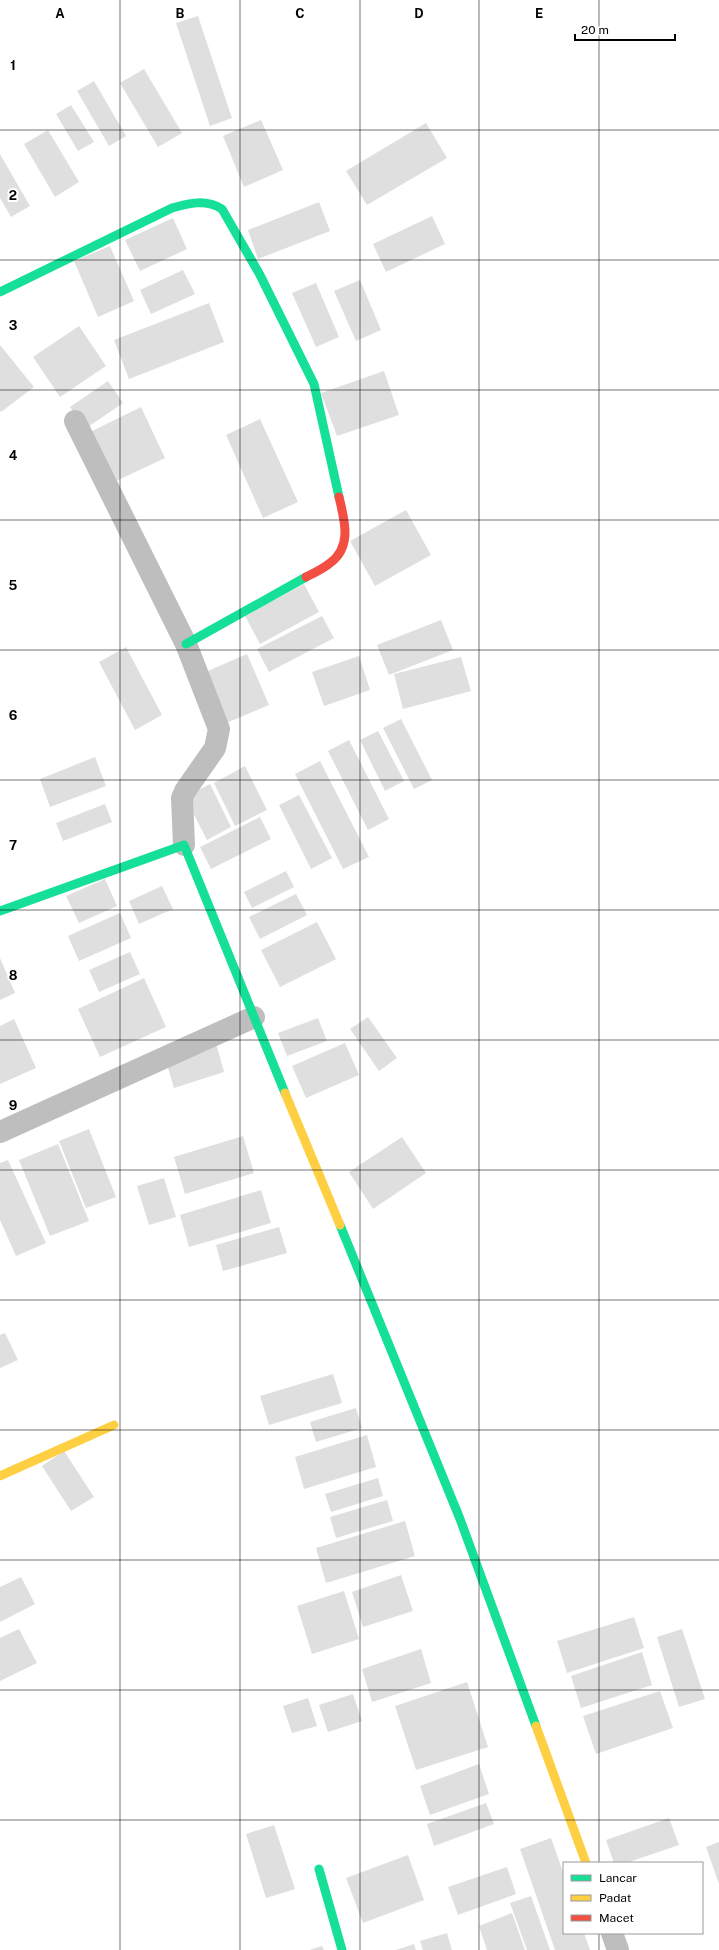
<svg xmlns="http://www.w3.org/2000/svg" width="719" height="1950" font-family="'Public Sans',sans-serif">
<rect width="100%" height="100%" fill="#fff"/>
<!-- building -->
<path fill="#dfdfdf" d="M198 16 232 118 210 126 176 23Z
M144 69 182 133 158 147 120 83Z
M94 81 126 136 109 146 77 91Z
M71 105 94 142 78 151 56 114Z
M261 120 283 170 244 187 223 136Z
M426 123 447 158 367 205 346 171Z
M48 130 79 182 55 197 24 144Z
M0 154 30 206 11 217 0 198Z
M319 202 330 231 258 259 248 230Z
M432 216 445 244 386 272 373 244Z
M173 218 187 249 140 271 125 240Z
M110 246 134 301 98 317 74 261Z
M183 270 195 294 151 314 140 290Z
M360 280 381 330 356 341 334 291Z
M316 283 339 337 316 347 292 293Z
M209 303 224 342 129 379 114 340Z
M79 326 106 366 60 397 33 357Z
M0 345 34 387 1 412 0 410Z
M384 371 399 415 337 436 321 393Z
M108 381 123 403 85 429 70 407Z
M141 407 165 458 114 482 90 432Z
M260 419 298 502 263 518 226 435Z
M406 510 431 555 375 586 350 541Z
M304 584 319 612 260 644 245 616Z
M322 616 334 638 269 672 257 649Z
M441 620 453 650 389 675 377 645Z
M126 647 162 715 135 730 99 662Z
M247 654 269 705 224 724 203 673Z
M359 656 370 690 324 706 312 672Z
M461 657 471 691 403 709 394 674Z
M401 719 432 780 414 789 383 728Z
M378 731 404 781 385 791 360 740Z
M349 740 389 819 368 830 328 751Z
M95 757 106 786 50 807 40 779Z
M320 761 369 857 343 869 295 774Z
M245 766 267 810 235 826 214 783Z
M210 784 231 827 207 840 185 797Z
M299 795 332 858 311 869 279 805Z
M105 804 112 822 63 841 56 823Z
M260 817 271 839 211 869 200 847Z
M286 871 294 887 252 908 244 892Z
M105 879 117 906 79 923 66 896Z
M162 886 173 909 139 924 129 901Z
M296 894 307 915 260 939 249 917Z
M120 913 131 938 79 961 68 936Z
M317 922 336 959 280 987 261 950Z
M130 952 140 974 99 992 89 970Z
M0 958 15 993 0 1000Z
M144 978 166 1027 100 1057 78 1009Z
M368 1017 397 1058 379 1071 350 1029Z
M318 1018 327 1041 287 1056 278 1033Z
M14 1019 36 1068 0 1084V1026Z
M216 1043 224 1072 174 1088 165 1058Z
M345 1043 359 1075 306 1098 292 1066Z
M89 1129 116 1197 86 1208 59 1141Z
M243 1136 254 1173 185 1194 174 1157Z
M402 1137 426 1173 373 1209 349 1172Z
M58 1144 89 1221 50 1236 19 1160Z
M8 1160 46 1243 16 1256 0 1220V1163Z
M164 1178 176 1217 149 1225 137 1186Z
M261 1190 271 1223 189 1247 180 1215Z
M279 1227 287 1253 223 1271 216 1245Z
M5 1333 18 1360 0 1368V1335Z
M333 1374 342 1403 269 1425 260 1396Z
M356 1408 362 1428 316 1442 310 1422Z
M367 1435 376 1467 304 1489 295 1457Z
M64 1451 94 1497 71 1511 42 1466Z
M378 1478 383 1496 331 1512 325 1494Z
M387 1500 393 1521 336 1538 330 1517Z
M405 1521 415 1556 326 1583 316 1548Z
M401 1575 413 1611 363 1627 352 1592Z
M21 1577 35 1604 0 1622V1587Z
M344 1591 359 1639 312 1654 297 1606Z
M634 1617 644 1648 567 1673 557 1641Z
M19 1629 37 1663 0 1681V1638Z
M682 1629 705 1699 679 1707 657 1637Z
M421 1649 431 1683 372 1702 362 1669Z
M642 1652 652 1685 581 1708 571 1676Z
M467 1682 488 1747 416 1770 395 1706Z
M660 1691 673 1728 596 1754 583 1716Z
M353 1694 362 1721 328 1732 319 1705Z
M308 1698 317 1726 292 1733 283 1706Z
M479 1764 489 1794 430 1815 420 1786Z
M486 1803 494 1824 434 1846 427 1824Z
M669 1818 679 1845 626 1863H614L606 1840Z
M274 1825 295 1889 266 1898 246 1834Z
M551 1838 564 1875V1933H584L590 1950H555L520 1849Z
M719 1842V1884L706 1847Z
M408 1855 424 1900 363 1923 346 1878Z
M507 1867 516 1894 458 1915 448 1887Z
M531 1896 550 1950H527L510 1903Z
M512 1913 525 1950H487L479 1926Z
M447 1933 452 1950H423L420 1941Z
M414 1944 416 1950H396Z
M322 1946 324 1950H309Z"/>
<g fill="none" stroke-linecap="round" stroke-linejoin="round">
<!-- street -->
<path stroke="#bebebe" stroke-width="22" d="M75 421 186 644 219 729 215 748 185 791 182 798 184 845
M0 1132 254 1017
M612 1933 618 1950"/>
<!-- fast -->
<path stroke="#16e098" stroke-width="9" d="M0 292 172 208C189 203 206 199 222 209L260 275 314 384 339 497
M186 644 306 577
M0 911 184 845 285 1093
M340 1225 460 1519 536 1726
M319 1869 342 1950"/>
<!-- slow -->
<path stroke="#ffcf43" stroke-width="9" d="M285 1093 340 1225
M0 1476 114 1425
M536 1726 586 1863"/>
<!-- jam -->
<path stroke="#f24e42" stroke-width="9" d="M306 577C314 573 323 569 330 563 353 546 344 519 339 497"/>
</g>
<!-- grid -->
<path fill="none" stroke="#000" stroke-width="1" stroke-opacity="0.55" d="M120 0V1950M240 0V1950M360 0V1950M479 0V1950M599 0V1863M0 130H719M0 260H719M0 390H719M0 520H719M0 650H719M0 780H719M0 910H719M0 1040H719M0 1170H719M0 1300H719M0 1430H719M0 1560H719M0 1690H719M0 1820H719M599 1933V1950"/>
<g font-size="13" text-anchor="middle" font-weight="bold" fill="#000" stroke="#fff" stroke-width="4" stroke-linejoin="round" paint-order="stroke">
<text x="60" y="18">A</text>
<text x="180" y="18">B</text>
<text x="300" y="18">C</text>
<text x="419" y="18">D</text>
<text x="539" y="18">E</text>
<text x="13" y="70">1</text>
<text x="13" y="200">2</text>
<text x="13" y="330">3</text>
<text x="13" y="460">4</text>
<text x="13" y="590">5</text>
<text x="13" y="720">6</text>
<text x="13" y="850">7</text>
<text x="13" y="980">8</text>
<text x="13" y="1110">9</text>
</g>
<!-- legend -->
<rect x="563" y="1862" width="140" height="72" fill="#ffffff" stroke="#999999"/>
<rect x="571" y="1875" width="20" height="6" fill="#16e098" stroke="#999999"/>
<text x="599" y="1882" font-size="12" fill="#000000">Lancar</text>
<rect x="571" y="1895" width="20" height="6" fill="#ffcf43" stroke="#999999"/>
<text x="599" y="1902" font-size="12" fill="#000000">Padat</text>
<rect x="571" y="1915" width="20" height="6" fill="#f24e42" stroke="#999999"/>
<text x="599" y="1922" font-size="12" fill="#000000">Macet</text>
<!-- scale -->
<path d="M575 34v6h100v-6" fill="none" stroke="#000000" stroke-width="2"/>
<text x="581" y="34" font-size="12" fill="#000000" stroke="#ffffff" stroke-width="3" paint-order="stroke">20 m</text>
</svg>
